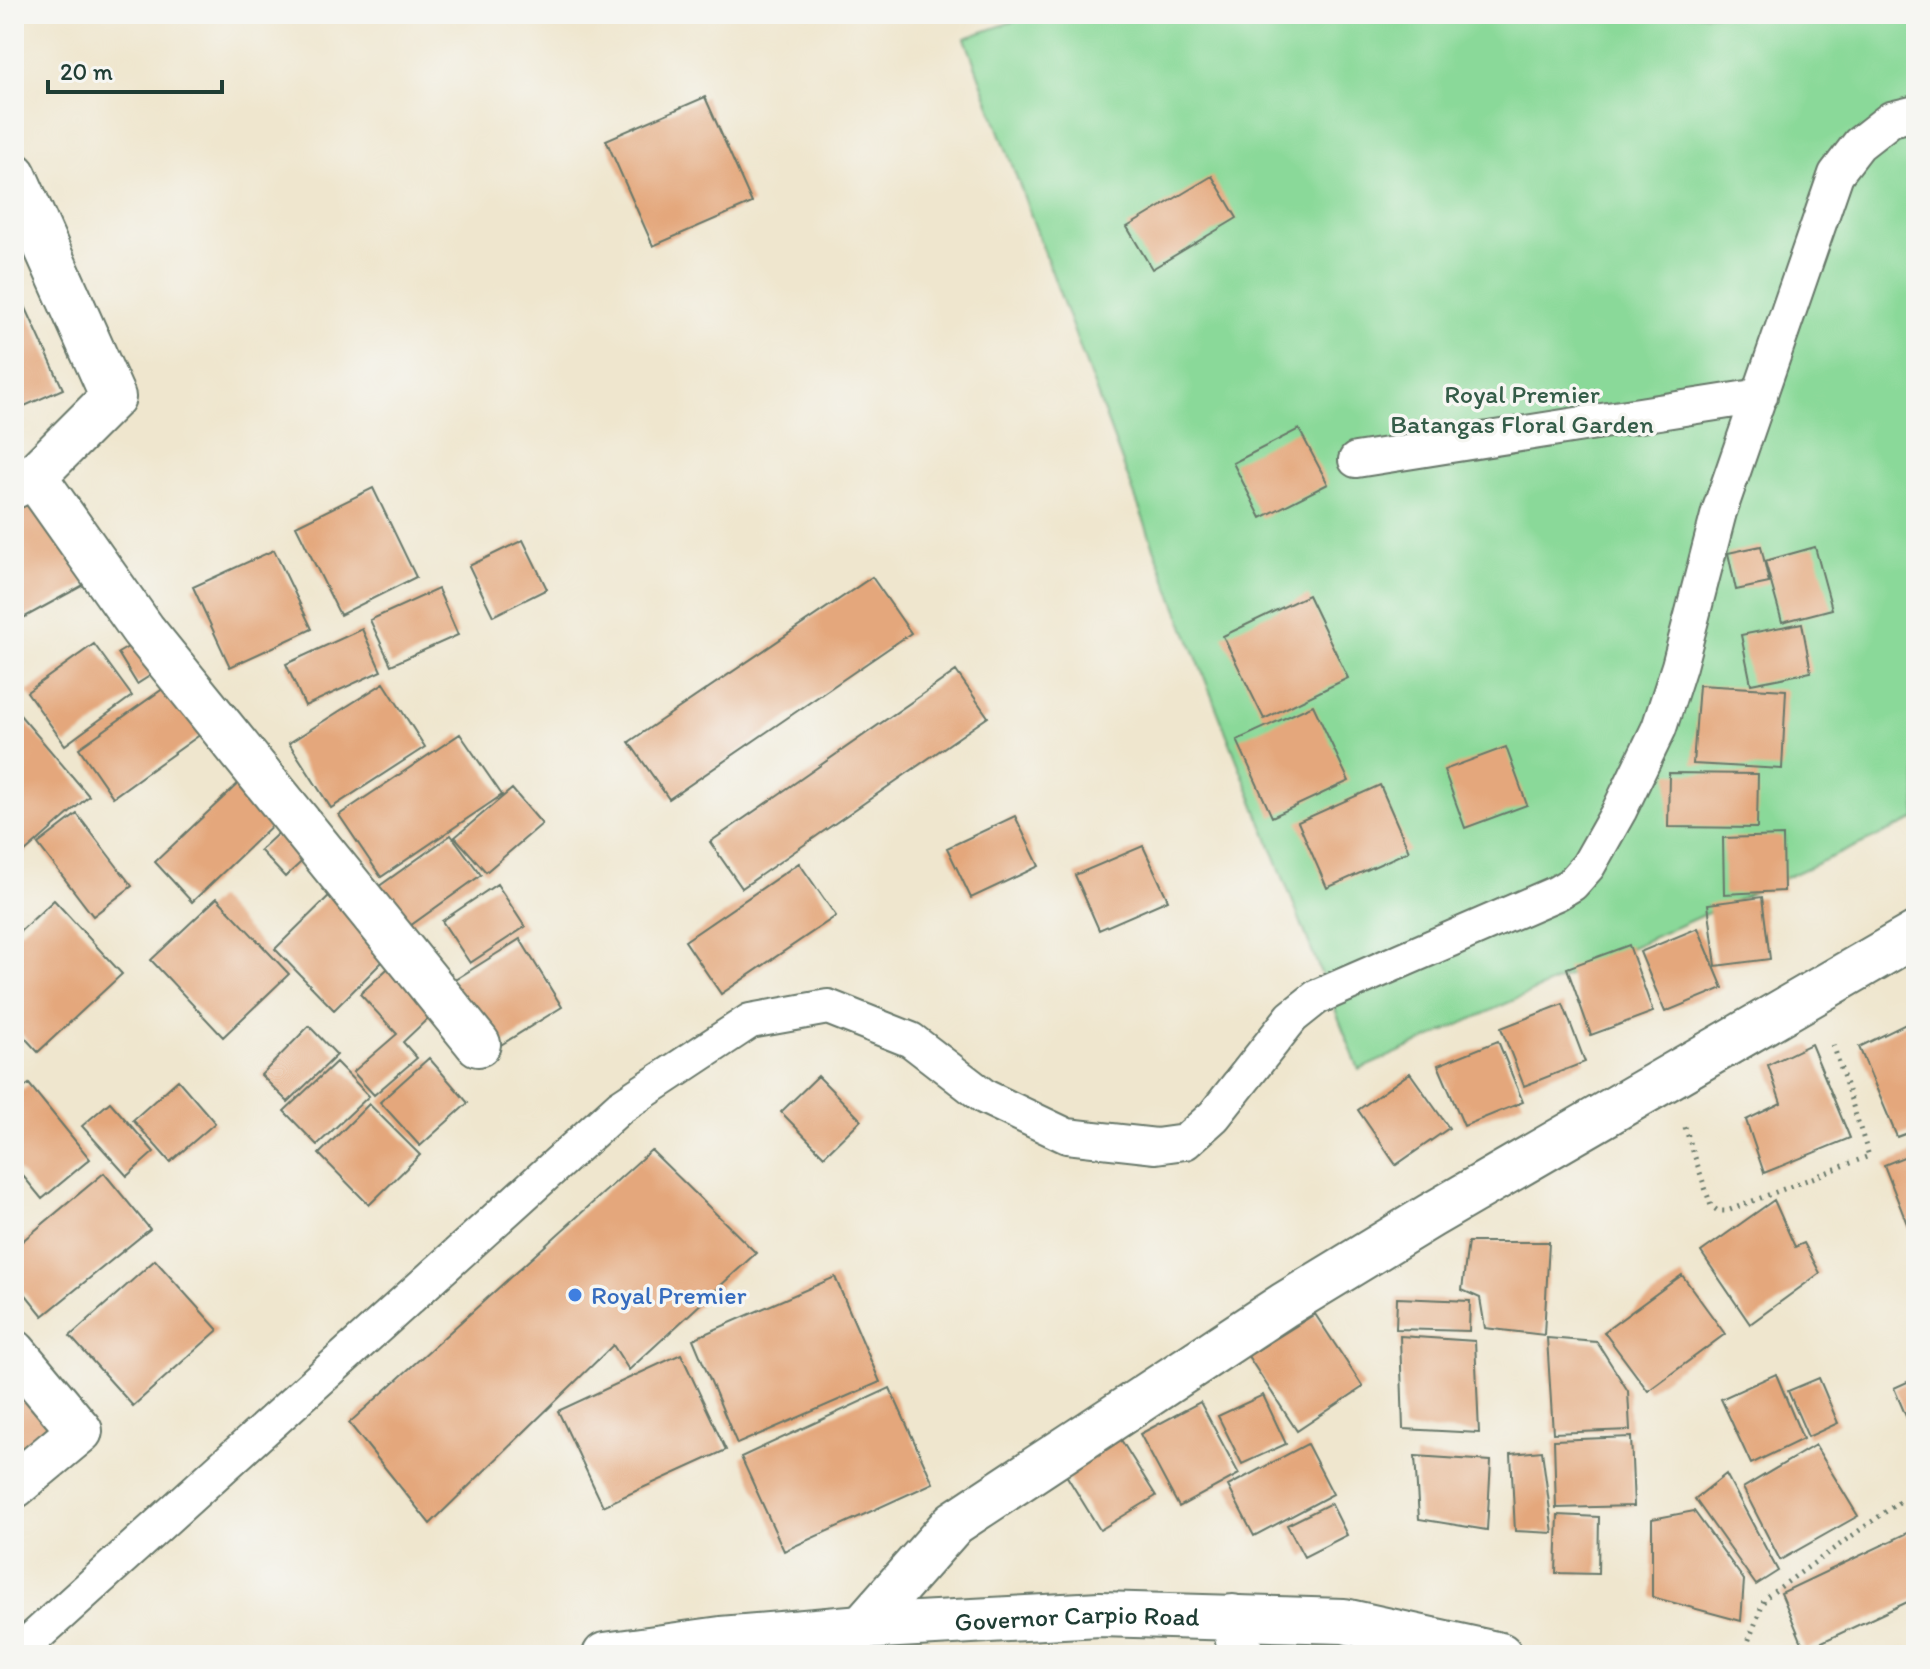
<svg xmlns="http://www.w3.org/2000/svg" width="1930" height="1669" font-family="Itim,sans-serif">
<rect width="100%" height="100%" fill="#f6f6f2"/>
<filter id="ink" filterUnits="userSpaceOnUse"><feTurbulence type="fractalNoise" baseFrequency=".0125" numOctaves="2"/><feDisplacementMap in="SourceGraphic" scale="16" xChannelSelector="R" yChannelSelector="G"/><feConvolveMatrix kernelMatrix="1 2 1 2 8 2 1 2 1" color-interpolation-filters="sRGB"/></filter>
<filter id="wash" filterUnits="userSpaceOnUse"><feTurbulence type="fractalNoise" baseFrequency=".006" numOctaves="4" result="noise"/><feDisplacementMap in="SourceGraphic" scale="32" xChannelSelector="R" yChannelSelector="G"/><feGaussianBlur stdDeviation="1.8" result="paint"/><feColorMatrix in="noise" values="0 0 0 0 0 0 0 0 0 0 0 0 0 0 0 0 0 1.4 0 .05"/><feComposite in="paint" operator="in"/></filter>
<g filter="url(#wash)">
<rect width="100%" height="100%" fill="#efe6ce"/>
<!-- green -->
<path fill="#8ad999" stroke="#548b66" stroke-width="2" d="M1035 14H1916V819L1359 1070 1166 580 965 38Z"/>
<g id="blocks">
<!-- building -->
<path fill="#e4a77c" d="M705 97 752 203 653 246 606 140Z
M1212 176 1237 218 1152 269 1127 227Z
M20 295 63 389 20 408 14 394V298Z
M1299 429 1328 484 1261 518 1233 463Z
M373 488 416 577 340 615 296 526Z
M40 493 89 582 14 623V507Z
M523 540 547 589 493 616 469 566Z
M1761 546 1769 583 1736 590 1728 553Z
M1815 547 1832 609 1782 622 1765 561Z
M274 550 312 629 230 667 193 587Z
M872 577 911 633 669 799 629 742Z
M438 589 458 635 391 665 370 620Z
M1308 595 1348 678 1264 719 1223 636Z
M1802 623 1811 672 1751 684 1741 635Z
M362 629 381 671 305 706 286 664Z
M140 640 159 670 137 684 118 653Z
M94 644 132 696 65 745 27 692Z
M956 671 988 717 742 888 710 842Z
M384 683 425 747 331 808 289 743Z
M1699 685 1786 690 1782 769 1693 764Z
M167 686 201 734 113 797 79 748Z
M1313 705 1349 781 1272 817 1237 740Z
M14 708 89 796 16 860 14 857Z
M460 734 502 795 381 877 339 815Z
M1506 747 1527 805 1465 828 1444 770Z
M1669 773 1758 774 1757 828 1668 827Z
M243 779 281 817 192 902 155 862Z
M1380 785 1409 851 1327 888 1298 822Z
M512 789 542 824 486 872 455 837Z
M77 814 132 886 93 916 38 844Z
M1015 816 1039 866 971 898 947 848Z
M285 827 310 854 285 877 260 850Z
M451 835 481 875 407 928 378 887Z
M1783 836 1784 891 1724 894 1723 838Z
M1143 846 1168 900 1099 930 1075 875Z
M799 863 836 916 721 994 685 941Z
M497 884 525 927 470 963 442 921Z
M337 888 396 948 334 1010 275 949Z
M1762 897 1770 959 1716 966 1708 904Z
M217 898 289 974 223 1037 151 960Z
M54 900 122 974 38 1052 14 1026V937Z
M1698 928 1723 988 1665 1012 1640 952Z
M520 939 562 1007 491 1051 450 983Z
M1629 945 1653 1012 1591 1035 1567 968Z
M397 960 441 1006 403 1042 417 1058 374 1095 353 1072 397 1034 360 994Z
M1563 1004 1585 1062 1524 1086 1501 1028Z
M1916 1019V1130L1897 1137 1859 1047Z
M309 1026 337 1055 288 1102 261 1075Z
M1498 1041 1523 1102 1464 1126 1438 1065Z
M1811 1044 1850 1138 1764 1173 1746 1120 1781 1103 1768 1065Z
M429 1058 468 1103 420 1146 380 1102Z
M336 1062 369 1096 317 1145 284 1111Z
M1410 1073 1449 1128 1396 1165 1358 1110Z
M818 1076 861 1120 824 1156 781 1112Z
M178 1080 215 1123 170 1162 133 1120Z
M29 1084 90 1159 42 1199 14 1165V1096Z
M110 1102 154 1152 127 1176 82 1126Z
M369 1104 420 1155 369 1205 319 1154Z
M651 1150 756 1253 629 1370 613 1345 430 1524 349 1423Z
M1916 1152V1247L1884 1165Z
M104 1173 150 1229 43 1316 14 1280V1248Z
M1774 1200 1795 1247 1804 1243 1820 1273 1750 1324 1701 1252Z
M1468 1242H1549L1544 1335 1485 1328 1480 1298 1462 1290Z
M155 1260 218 1330 133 1406 70 1336Z
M1682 1275 1725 1334 1648 1391 1604 1332Z
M835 1277 880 1382 737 1444 693 1339Z
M1397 1298 1470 1301 1469 1331 1396 1329Z
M1315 1314 1363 1387 1297 1431 1248 1356Z
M1400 1336 1475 1341 1479 1433 1403 1429Z
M1547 1338 1597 1342 1628 1391 1630 1430 1553 1433Z
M681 1354 726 1450 603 1506 558 1411Z
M14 1363 62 1415 22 1452 14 1444Z
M1776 1374 1803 1439 1751 1464 1721 1399Z
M1819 1378 1838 1423 1808 1437 1788 1391Z
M1916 1378V1440L1894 1388Z
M890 1388 933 1483 784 1551 741 1457Z
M1263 1395 1286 1444 1242 1464 1218 1416Z
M1200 1402 1239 1474 1179 1507 1140 1434Z
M1118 1435 1156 1496 1100 1530 1063 1470Z
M1631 1437 1634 1506 1556 1508 1554 1440Z
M1307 1444 1333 1494 1254 1536 1228 1486Z
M1815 1445 1858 1516 1780 1560 1743 1488Z
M1542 1451 1553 1533 1515 1531 1511 1454Z
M1415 1456 1491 1461 1487 1530 1419 1519Z
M1726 1474 1778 1571 1756 1585 1695 1499Z
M1331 1503 1347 1535 1304 1557 1287 1525Z
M1694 1511 1744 1580 1741 1621 1652 1597V1519Z
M1558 1515 1599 1517 1598 1574 1556 1573Z
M1916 1529V1598L1805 1650 1781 1593Z"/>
</g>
</g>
<g filter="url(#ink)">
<use href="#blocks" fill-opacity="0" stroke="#68786a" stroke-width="2"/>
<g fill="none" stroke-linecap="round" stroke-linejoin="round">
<defs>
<path id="service" d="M1356 460 1760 396
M15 1655 620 1107 750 1021 828 1007 911 1040 985 1097 1067 1136 1156 1146 1185 1142 1214 1116 1292 1017 1317 997 1557 893 1572 884 1588 866 1619 811 1659 728 1679 666 1719 512 1836 174 1859 144 1891 119 1916 113"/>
<path id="minor" d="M14 175 113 397 34 476 14 486
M34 476 143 630 478 1044
M14 1352 80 1431 14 1486
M1233 1617 1241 1655
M862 1627 954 1523 1284 1305 1430 1216 1916 934"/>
<g id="primary">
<path id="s1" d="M605 1655 721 1639 862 1627 1100 1614 1344 1621 1500 1655"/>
</g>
</defs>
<!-- service casing -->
<use href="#service" stroke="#68786a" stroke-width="38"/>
<!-- minor casing -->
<use href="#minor" stroke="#68786a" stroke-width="48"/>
<!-- primary casing -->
<use href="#primary" stroke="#68786a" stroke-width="48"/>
<!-- path -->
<path stroke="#68786a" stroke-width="5" stroke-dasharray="2 6" stroke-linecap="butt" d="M1685 1127 1711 1206 1718 1211H1727L1869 1156 1832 1041
M1743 1655 1765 1598 1916 1490"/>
<!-- service -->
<use href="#service" stroke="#fff" stroke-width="34"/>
<!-- minor -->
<use href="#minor" stroke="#fff" stroke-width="44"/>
<!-- primary -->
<use href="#primary" stroke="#fff" stroke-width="44"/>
</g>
</g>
<!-- markers -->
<circle fill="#3f7fe0" stroke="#f6f6f2" stroke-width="3" cx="575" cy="1295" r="8"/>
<g text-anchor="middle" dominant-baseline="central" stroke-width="7" stroke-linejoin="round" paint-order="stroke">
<!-- park labels -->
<g font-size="26" fill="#345c48" stroke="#f6f6f2">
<text x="1522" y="394">Royal Premier<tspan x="1522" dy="30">Batangas Floral Garden</tspan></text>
</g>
<!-- shop labels -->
<g font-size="26" fill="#366cbe" stroke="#f6f6f2" text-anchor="start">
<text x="591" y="1295">Royal Premier</text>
</g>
<!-- street labels -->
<g font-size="26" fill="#1f3d34" stroke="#f6f6f2">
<text stroke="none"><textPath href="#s1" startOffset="474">Governor Carpio Road</textPath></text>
</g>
</g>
<!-- margin -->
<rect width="1930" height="1669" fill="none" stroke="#f6f6f2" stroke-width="48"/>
<!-- scale -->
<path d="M48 80v12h174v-12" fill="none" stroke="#1f3d34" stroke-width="4"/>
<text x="60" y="80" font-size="24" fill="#1f3d34" stroke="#f6f6f2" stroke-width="6" paint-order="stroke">20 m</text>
</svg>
